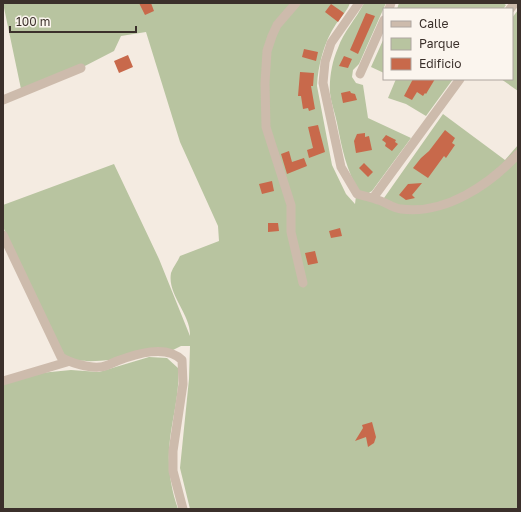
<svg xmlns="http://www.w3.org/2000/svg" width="521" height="512" font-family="'Golos Text',sans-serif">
<rect width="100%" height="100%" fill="#f4ebe1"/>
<!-- green -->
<path fill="#b8c4a0" d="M3 3H350C347 11 341 17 336 24 324 42 318 65 317 86L332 165 346 194 355 204 356 196 384 198 443 114 505 160 518 145V509H190L180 468 189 379 190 346H181L173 350C146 354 89 368 64 357L3 227V205L114 164 159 259 190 336C191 314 167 295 171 273 173 267 178 261 180 256L219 241 218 226 180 142 146 32 121 36 114 51 81 68 21 89Z
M364 3H386L359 64 353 70 352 77 356 83 363 85 368 118 411 138 372 191 367 194 360 192C346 171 342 148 337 123 335 113 331 103 330 93 329 79 332 61 338 48 344 31 356 19 364 3Z
M399 3H503L506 5 503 9H397Z
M518 10V91L501 79H512V18Z
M384 38V73L371 67Z
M396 79H453L426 116 406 104 388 98Z
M149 357 167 358 178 368C180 392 173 415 170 439 167 463 170 486 178 509H3V384L30 374 71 370 99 372Z"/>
<!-- building -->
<path fill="#c8694b" d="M139 3H151L154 11 145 15Z
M331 4 344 13 338 22 325 12Z
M366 13 375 16 358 54 350 50Z
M304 49 318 52 316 61 302 57Z
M128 55 133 67 119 73 114 61Z
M344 56 352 59 348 68 339 66Z
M300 72 314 73 313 86H311L315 109 309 111 308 108 303 109 301 96H298Z
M413 79H435L426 94 425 93 423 96 417 92 412 100 404 96Z
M350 91 351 93 355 94 357 100 343 103 341 93Z
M318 125 325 152 309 158 307 150 313 148 308 127Z
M445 130 455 138 452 143 455 145 446 158 444 156 428 178 413 168 421 158 429 151Z
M365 133V137L369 136 372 150 356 153 354 141 357 134Z
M386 135 396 140 395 142 398 144 392 151 385 146 386 143 382 140Z
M289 151 292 162 304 158 307 166 287 174 281 154Z
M364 163 373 172 368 177 359 168Z
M272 181 274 191 262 194 259 184Z
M422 183 412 195 415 198 406 200 399 195 408 184Z
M268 223H278L279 231 268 232Z
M340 228 342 236 331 238 329 231Z
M315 251 318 263 308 265 305 253Z
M372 422 376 437 374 443 368 447 366 437 355 441 363 428 362 425Z"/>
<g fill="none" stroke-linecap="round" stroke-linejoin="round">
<!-- street -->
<path stroke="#cdbbac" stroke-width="9" d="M296 3 277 25 272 36 267 51 265 83 266 127 291 205V232L303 283
M359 3 331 43 325 62 323 83 341 167 357 194C364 196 371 197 378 200 386 202 392 208 401 209 445 215 489 185 518 154
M389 9 391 3
M510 9 515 3
M360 74 384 20
M3 100 81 68
M373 198 460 79
M3 235 61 357C70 363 89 368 100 367 105 367 112 363 117 361 136 354 166 344 182 360L183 384 173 451V471L183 509
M3 381 67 362"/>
</g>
<!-- border -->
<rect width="521" height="512" fill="none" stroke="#3b302b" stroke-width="8"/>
<!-- legend -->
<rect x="383" y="8" width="130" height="72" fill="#fbf5ee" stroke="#aea6a0"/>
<rect x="391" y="21" width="20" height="6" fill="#cdbbac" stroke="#aea6a0"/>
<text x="419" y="28" font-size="12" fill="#3b302b">Calle</text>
<rect x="391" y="38" width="20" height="12" fill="#b8c4a0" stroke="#aea6a0"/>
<text x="419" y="48" font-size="12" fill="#3b302b">Parque</text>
<rect x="391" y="58" width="20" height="12" fill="#c8694b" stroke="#aea6a0"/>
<text x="419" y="68" font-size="12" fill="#3b302b">Edificio</text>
<!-- scale -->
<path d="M10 26v6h126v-6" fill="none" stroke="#3b302b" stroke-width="2"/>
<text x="16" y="26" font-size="12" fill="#3b302b" stroke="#fbf5ee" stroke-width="3" paint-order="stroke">100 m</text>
</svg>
